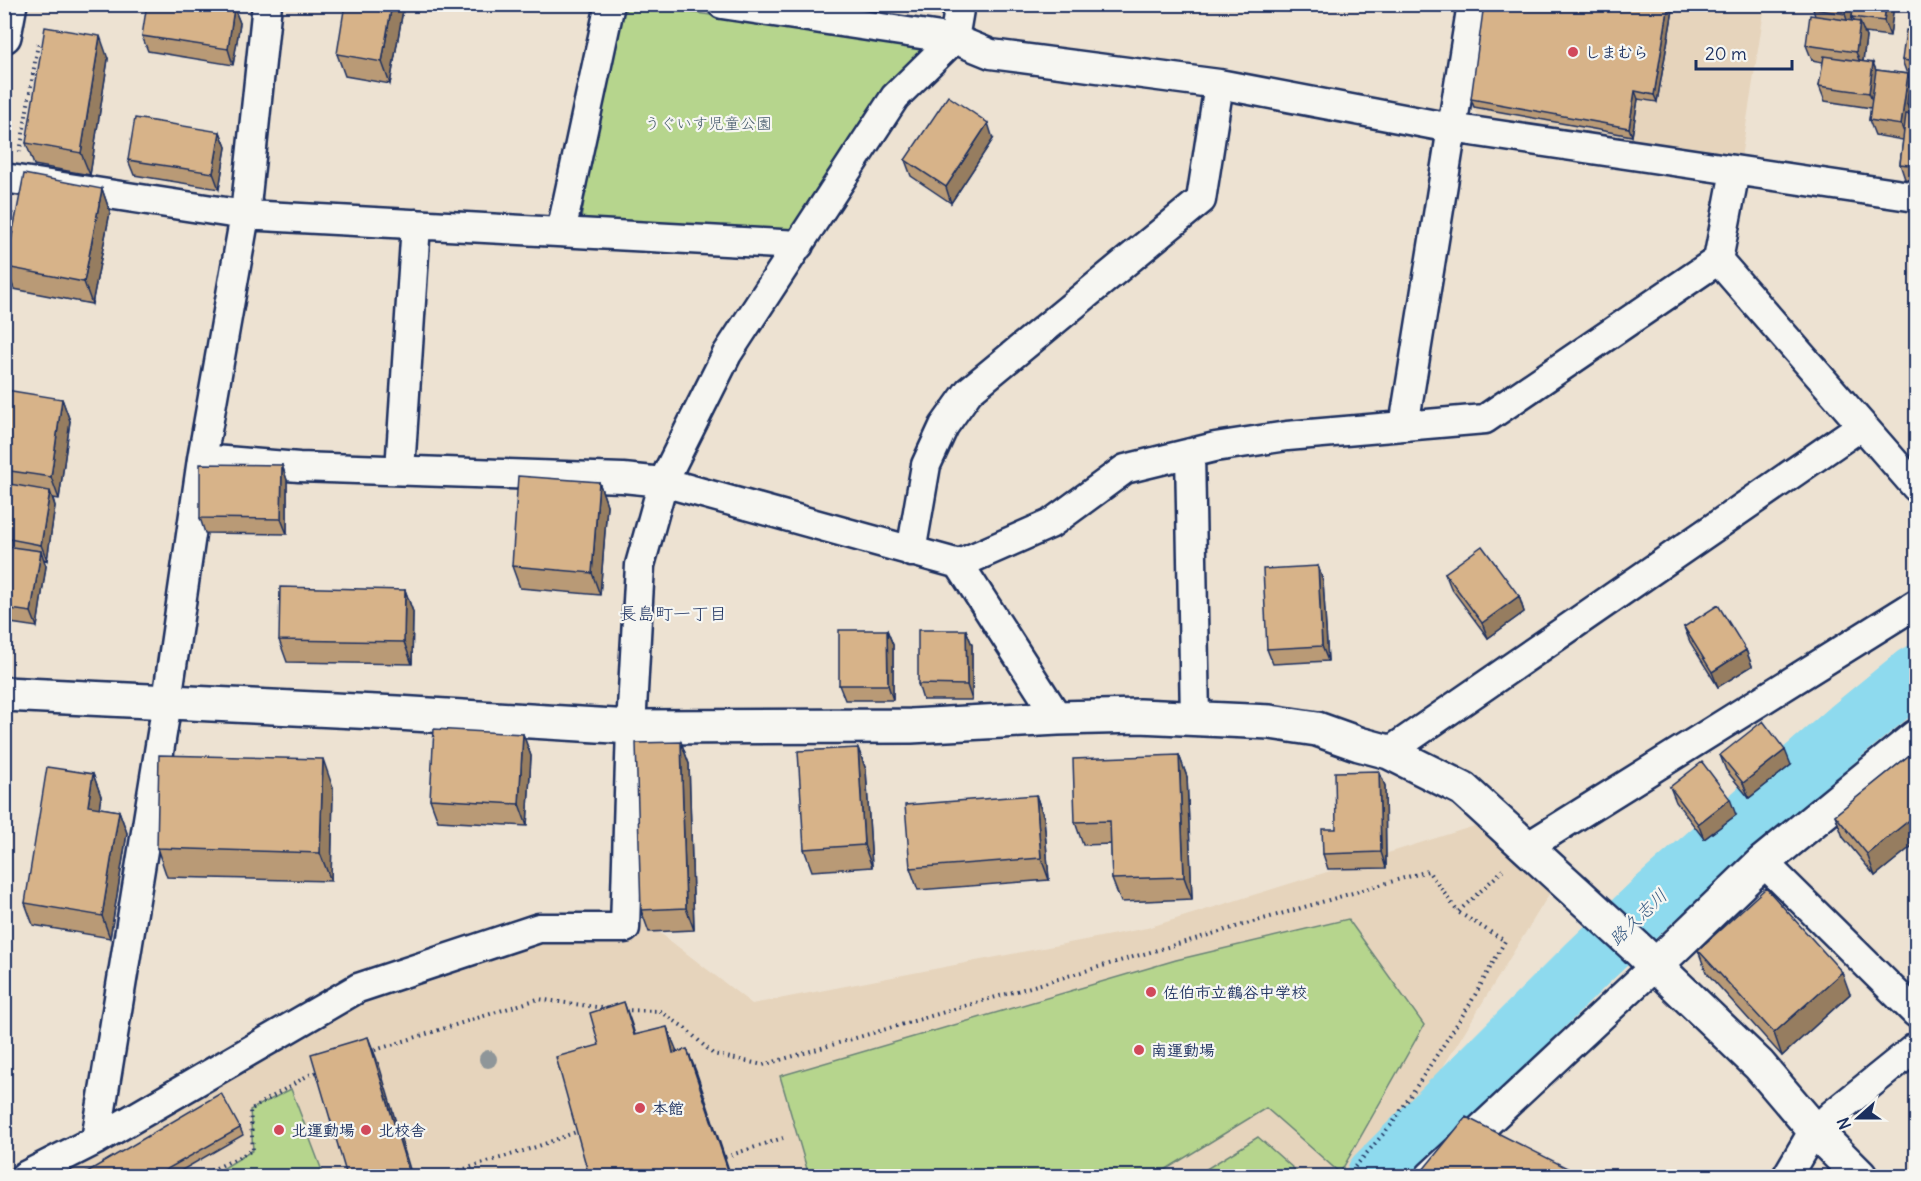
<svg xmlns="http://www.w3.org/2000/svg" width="1921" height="1181" font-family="Delius,'Klee One',sans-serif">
<rect width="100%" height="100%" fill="#ede2d2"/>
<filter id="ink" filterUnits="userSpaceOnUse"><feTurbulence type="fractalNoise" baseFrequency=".0167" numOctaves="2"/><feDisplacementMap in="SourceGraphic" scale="12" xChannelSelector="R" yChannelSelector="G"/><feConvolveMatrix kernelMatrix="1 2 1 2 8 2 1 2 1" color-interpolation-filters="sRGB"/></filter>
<g filter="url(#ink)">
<!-- built -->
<path fill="#e6d4bc" d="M1485 5H1765L1741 158 1479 117 1468 103Z
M1481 824 1551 891 1432 1085 1353 1176H5L4 1173 343 980 541 916 642 919 752 1004 1147 928Z"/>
<!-- green -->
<path fill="#b6d58d" stroke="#688276" stroke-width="1.5" d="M617 5H634L929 43 796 236 580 225Z
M1348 919 1424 1025 1340 1173 1266 1108 1155 1176H809L780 1076 1176 960Z
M291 1089 324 1176H211L253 1150 250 1110Z
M1258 1137 1302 1176H1195Z"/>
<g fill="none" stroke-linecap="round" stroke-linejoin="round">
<!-- river -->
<path stroke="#8edaee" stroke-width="58" d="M1375 1176 1587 964 1653 901 1849 729 1916 674"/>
<defs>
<path id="street" d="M722 4 954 39 991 54 1219 84 1451 128 1916 197
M4 178 245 215 799 245
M561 232 610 4
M1718 260 1916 487
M1404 426 1472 4
M1190 453 1195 718
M202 459 299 467 623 478 663 482 959 564 1050 524 1125 469 1215 447 1287 436 1485 419 1718 260 1735 171
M400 470 416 224
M911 552 926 465 944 426 969 391 1201 200 1219 84
M959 564 1058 718
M1389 752 1861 426
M1527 847 1916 604
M1763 862 1916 1013
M96 1140 164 721 202 459 245 215 267 4
M25 1176 96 1140 358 988 539 928H625L631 727 640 565 663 482 727 354 895 97 954 39 960 4
M1430 1176 1655 966
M1787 1176 1811 1135 1833 1114 1916 1047"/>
<path id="secondary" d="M4 36 10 4
M4 694 397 713 631 727 911 726 1058 718 1139 716 1270 722 1317 729 1359 744 1389 752 1463 789 1636 947 1759 1065 1816 1132 1860 1176
M1655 966 1763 862 1916 737"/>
</defs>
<!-- street casing -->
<use href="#street" stroke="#1b2f5e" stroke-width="33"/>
<!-- secondary casing -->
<use href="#secondary" stroke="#1b2f5e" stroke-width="38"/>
<!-- path -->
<path stroke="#1b2f5e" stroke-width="4" stroke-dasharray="1.5 4.5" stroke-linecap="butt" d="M20 152 38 44
M4 255 12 210
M624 1010 660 1011 685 1028 713 1054 763 1065 1428 871 1458 912 1503 870
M369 1052 538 999 610 1009
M725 1157 783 1138
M200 1176 253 1150 250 1110 307 1076 319 1071
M442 1176 536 1147 576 1132
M1347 1176 1392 1124 1470 1004 1505 941 1458 912"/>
<!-- street -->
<use href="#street" stroke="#f6f6f2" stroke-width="28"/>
<!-- secondary -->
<use href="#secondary" stroke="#f6f6f2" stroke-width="33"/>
</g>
<!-- trees -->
<circle fill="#8f9699" cx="488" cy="1059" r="9"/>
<!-- wall -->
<path fill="#b99a76" stroke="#1b2f5e" stroke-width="1.5" d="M404 4 390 84 345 76 337 54Z
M1392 4H1408L1407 7Z
M1674 4 1657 102 1638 99 1632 136 1474 107 1471 99Z
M1854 4H1894L1890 36 1864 33 1866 37 1863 62 1873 63 1876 70 1907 74 1902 60 1917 31V181L1905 179 1900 164 1903 140 1875 135 1869 120 1871 108 1825 101 1819 86 1823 62 1812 60 1806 45 1815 16 1813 9 1854 4 1851 21H1854L1852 17Z
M1917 4V20L1913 9Z
M234 8 240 23 233 65 148 51 142 36Z
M108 59 90 175 34 165 26 143Z
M220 132 226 147 219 189 134 175 128 160Z
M993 139 951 203 911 176 905 160Z
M102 189 110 212 92 304 14 289 6 267Z
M4 398 62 399 70 421 59 499 53 498 55 506 47 560 43 559 46 566 37 627 4 622Z
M282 465 287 480V534L205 533 200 518Z
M599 482 607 505 600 595 520 588 512 566Z
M1318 566 1323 581 1328 661 1273 664 1267 649Z
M1445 573 1519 596 1524 612 1488 638 1451 588Z
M405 590 413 612 412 664 287 662 279 640Z
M1684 627 1746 650 1752 666 1718 687 1690 642Z
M887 630 893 645V700H845L839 685Z
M966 630 972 645V700H923L918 684Z
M523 734 531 756 527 826 438 821 430 799Z
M681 742 689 764 694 930 649 932 641 910Z
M858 748 866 770 872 867 812 871 804 849Z
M1917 749V842L1875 876 1843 837 1835 815Z
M1179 755 1187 777 1192 899 1121 902 1112 879 1111 844 1083 845 1075 822Z
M1720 755 1791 765 1749 798 1726 770Z
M1379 771 1385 786 1386 868 1328 869 1323 854 1336 829Z
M93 774 101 796 99 808 119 811 127 833 110 938 33 925 25 903Z
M1670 787 1736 815 1704 839 1676 802Z
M333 788 331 881 167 877 157 848Z
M1036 795 1044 818 1049 880 918 890 910 868Z
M1698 950 1850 994 1782 1056 1706 972Z
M240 1128 243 1135 172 1176H80Z"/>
<!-- shaded-wall -->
<path fill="#967d60" stroke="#1b2f5e" stroke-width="1.5" d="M392 4H404L390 84 382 62Z
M1669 4H1674L1657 102 1654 95Z
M1846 4H1854L1850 29 1845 14Z
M1886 4H1894L1890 36 1884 21Z
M234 8 240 23 233 65 228 49Z
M1860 22 1866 37 1862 68 1856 52Z
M100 36 108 59 90 175 81 153Z
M1873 63 1879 78 1875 108 1869 93Z
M1908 74 1914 90 1907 104 1910 114 1907 140 1901 125Z
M1635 91 1638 99 1632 136 1629 128Z
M988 123 993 139 951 203 946 187Z
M220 132 226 147 219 189 213 173Z
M102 189 110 212 92 304 84 282Z
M62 399 70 421 59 499 51 477Z
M282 465 287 480V534L281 519Z
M599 482 607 505 600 595 592 573Z
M50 491 55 506 47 560 41 545Z
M41 551 46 566 37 627 31 612Z
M1318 566 1323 581 1328 661 1322 646Z
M405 590 413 612 412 664 404 642Z
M1519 596 1524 612 1488 638 1482 623Z
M887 630 893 645V700L888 685Z
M966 630 972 645V700L967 685Z
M1746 650 1752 666 1718 687 1712 672Z
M523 734 531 756 527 826 519 804Z
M681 742 689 764 694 930 686 908Z
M858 748 866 770 872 867 864 845Z
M1785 750 1791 765 1749 798 1743 783Z
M1179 755 1187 777 1192 899 1184 877Z
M323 759 333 788 331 881 320 853Z
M1379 771 1385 786 1386 868 1381 852Z
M93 774 101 796 96 828 88 806Z
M1036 795 1044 818 1049 880 1041 858Z
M1730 799 1736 815 1704 839 1698 824Z
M119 811 127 833 110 938 102 916Z
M1917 814V842L1875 876 1867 854Z
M4 913 9 926 4 956Z
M1842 972 1850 994 1782 1056 1774 1033Z
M624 1002 632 1025 642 1058 634 1035Z
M667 1027 676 1049 682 1075 673 1053Z
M368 1037 379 1065 412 1176H410Z
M687 1049 696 1071 731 1176H730Z"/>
<!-- building -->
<path fill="#d7b389" stroke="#1b2f5e" stroke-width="1.5" d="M147 4H212L234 8 228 49 142 36Z
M345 4H392L382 62 337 54Z
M1484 4H1669L1654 95 1635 91 1629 128 1471 99Z
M1813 4H1846L1845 14 1813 9Z
M1854 4H1886L1884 21 1852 17Z
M1913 4H1917V10L1913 9Z
M1810 15 1860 22 1856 52 1806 45Z
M45 27 100 36 81 153 26 143Z
M1906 30 1917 31V62L1902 60Z
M1824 56 1873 63 1869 93 1819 86Z
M1876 70 1908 74 1901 125 1869 120Z
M1911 73 1917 74V105L1907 104Z
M948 96 988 123 946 187 905 160Z
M1906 114 1917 115V166L1900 164Z
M135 118 220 132 213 173 128 160Z
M24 174 102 189 84 282 6 267Z
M6 390 62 399 51 477 4 470V398Z
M200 464 282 465 281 519 200 518Z
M518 476 599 482 592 573 512 566Z
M4 483 50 491 41 545 4 538Z
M4 546 41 551 31 612 4 608Z
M1482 546 1519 596 1482 623 1445 573Z
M1318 566 1322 646 1267 649 1263 569Z
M280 587 405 590 404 642 279 640Z
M1718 605 1746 650 1712 672 1684 627Z
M839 630H887L888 685H839Z
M918 630H966L967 685 918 684Z
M1763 721 1785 750 1743 783 1720 755Z
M434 729 523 734 519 804 430 799Z
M681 742 686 908 641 910 636 743Z
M858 748 864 845 804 849 798 751Z
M1917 749V814L1867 854 1835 815Z
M159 755 323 759 320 853 157 848Z
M1179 755 1184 877 1112 879 1110 821 1075 822 1073 759Z
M1702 762 1730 799 1698 824 1670 787Z
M47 767 93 774 88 806 119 811 102 916 25 903Z
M1379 771 1381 852 1323 854 1322 829H1336L1335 772Z
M1036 795 1041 858 910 868 905 805Z
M1766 888 1842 972 1774 1033 1698 950Z
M624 1002 634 1035 667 1027 673 1053 687 1049 730 1176H589L556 1057 599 1045 590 1013Z
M368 1037 410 1176H347L311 1054Z
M221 1093 240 1128 155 1176H80Z
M1466 1117 1583 1176H1418Z"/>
</g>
<!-- markers -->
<g fill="#d1495b" stroke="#f6f6f2" stroke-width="2">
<circle cx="1573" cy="52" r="6"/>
<circle cx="1151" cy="992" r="6"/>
<circle cx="1139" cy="1050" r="6"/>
<circle cx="640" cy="1108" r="6"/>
<circle cx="279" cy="1130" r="6"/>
<circle cx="366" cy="1130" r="6"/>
</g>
<g text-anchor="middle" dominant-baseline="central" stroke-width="4.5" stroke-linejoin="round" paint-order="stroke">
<!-- poi labels -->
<g font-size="16" font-weight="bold" fill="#1b2f5e" stroke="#f6f6f2" text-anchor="start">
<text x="1585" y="52">しまむら</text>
<text x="1163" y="992">佐伯市立鶴谷中学校</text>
<text x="1151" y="1050">南運動場</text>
<text x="652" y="1108">本館</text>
<text x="291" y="1130">北運動場</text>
<text x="378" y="1130">北校舎</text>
</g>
<!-- park labels -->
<g font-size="16" fill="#42586a" stroke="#f6f6f2">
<text x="708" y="123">うぐいす児童公園</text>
</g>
<!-- neighbourhood labels -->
<g font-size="18" fill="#1b2f5e" stroke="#f6f6f2">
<text x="673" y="613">長島町一丁目</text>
</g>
<!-- water labels -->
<g font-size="18" font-style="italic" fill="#385a82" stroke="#f6f6f2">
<text transform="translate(1638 917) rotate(-44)">路久志川</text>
</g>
</g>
<!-- margin -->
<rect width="1921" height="1181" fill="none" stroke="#f6f6f2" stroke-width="24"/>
<rect x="12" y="12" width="1897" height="1157" fill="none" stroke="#1b2f5e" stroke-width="2" filter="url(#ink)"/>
<!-- north arrow -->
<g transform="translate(1858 1118) rotate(249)" stroke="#f6f6f2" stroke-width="4.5" paint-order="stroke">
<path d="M0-4.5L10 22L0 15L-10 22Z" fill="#1b2f5e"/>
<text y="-9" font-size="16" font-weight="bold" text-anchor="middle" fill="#1b2f5e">N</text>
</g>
<!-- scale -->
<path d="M1696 60v9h96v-9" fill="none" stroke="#1b2f5e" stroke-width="3"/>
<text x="1705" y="60" font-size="18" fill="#1b2f5e" stroke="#f6f6f2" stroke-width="4.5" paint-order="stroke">20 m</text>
</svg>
